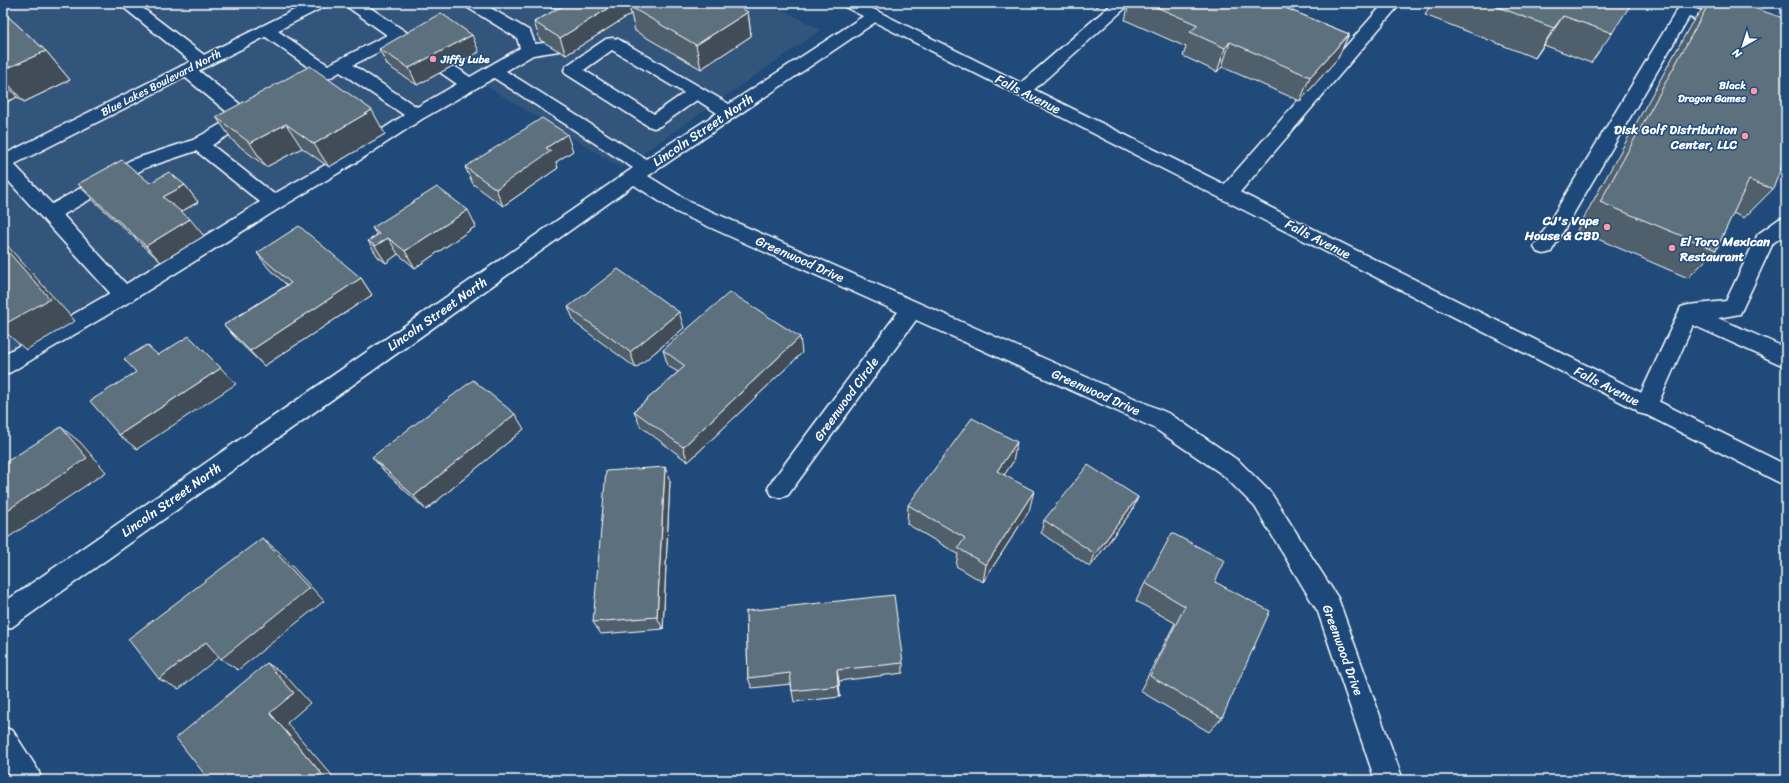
<svg xmlns="http://www.w3.org/2000/svg" width="1789" height="783" font-family="Sriracha,sans-serif">
<rect width="100%" height="100%" fill="#1f4a7a"/>
<filter id="ink" filterUnits="userSpaceOnUse"><feTurbulence type="fractalNoise" baseFrequency=".025" numOctaves="2"/><feDisplacementMap in="SourceGraphic" scale="8" xChannelSelector="R" yChannelSelector="G"/><feConvolveMatrix kernelMatrix="1 2 1 2 8 2 1 2 1" color-interpolation-filters="sRGB"/></filter>
<g filter="url(#ink)">
<!-- built -->
<path fill="#32557b" d="M3 3H769L821 30 622 168 481 83 3 370Z"/>
<g fill="none" stroke-linecap="round" stroke-linejoin="round">
<defs>
<path id="minor" d="M118 3H136L208 58 210 62 208 66 202 67 196 66Z
M344 3H363L424 44 426 48 424 52C413 54 407 48 398 42L353 65 417 107 457 84 441 73 439 69 441 65C453 62 461 71 470 77L520 48 517 38 465 6 463 3H482L530 31 535 44 553 42 559 43 561 47 559 51 533 55 506 71 646 159 717 113 697 100 660 126 654 128 648 126 566 74 564 70 566 66 606 39 612 38 618 39 729 104 868 13 874 11 880 13 882 16 880 19 648 176 690 202 1170 414 1239 461 1271 493 1338 598 1403 780H1375L1318 612 1255 507 1223 475 1154 428 916 320 788 495 780 498 772 495 768 488 772 481 898 312 676 212 634 185 12 627 3 630V603L633 168 494 78 422 119 360 160 280 208 131 301 11 372 3 375V355L110 293 3 175V158L10 160 52 204 131 160 193 140 233 117 181 74 179 70 181 66 187 65 193 66 247 110 256 111 259 115 256 119 212 145 274 194 348 152 404 115 340 72 302 94 296 96 290 94 287 90 290 86 315 72 260 33 258 30 260 27 266 25 272 27 328 65 387 35 346 6ZM612 50 684 93 654 114 584 70ZM196 151 260 202 126 284 63 215 145 168Z
M1113 3H1131L1028 95 1022 97 1016 95 1013 91 1016 87Z
M1384 3H1401L1235 198 1228 200 1221 198 1219 193 1221 188Z
M1685 5 1732 22 1734 25 1732 28 1726 30 1689 17 1551 252 1544 254 1537 252 1534 247 1537 242 1677 10 1679 7Z
M1786 217V234L1773 243 1740 314 1718 318 1786 348V367L1693 325 1654 413 1646 415 1638 413 1635 406 1681 307 1688 305 1726 301 1758 234 1779 219Z
M3 727 13 731 38 770 42 780H12L3 766Z"/>
<path id="major" d="M308 3H328L326 6 9 167 3 169V155Z
M841 3H861L1786 465V486L843 6Z"/>
</defs>
<!-- minor casing -->
<use href="#minor" stroke="#fff" stroke-width="3"/>
<!-- major casing -->
<use href="#major" stroke="#fff" stroke-width="3"/>
<!-- minor -->
<use href="#minor" fill="#1f4a7a" fill-rule="evenodd"/>
<!-- major -->
<use href="#major" fill="#1f4a7a" fill-rule="evenodd"/>
</g>
<!-- wall -->
<path fill="#505f6c" stroke="#fff" d="M544 3H563L552 9Z
M568 3 748 12 751 36 701 69 635 31 631 14 566 55 540 40 534 22Z
M1088 3H1102L1097 7Z
M1129 3H1273L1349 34 1338 58 1300 101 1222 67 1217 72 1183 56 1186 47 1125 20Z
M1431 3H1622L1612 33 1591 63 1544 45 1535 58 1425 15Z
M1707 3H1739L1773 189 1744 218 1733 213 1716 250 1688 278 1577 230 1691 24Z
M3 12 46 51 70 80 24 102 17 97 3 104Z
M379 49 479 52 417 85 388 66Z
M216 117 385 134 329 167 302 148 266 167 233 141Z
M573 151 556 162 558 168 503 206 473 184 465 167Z
M150 183 185 185 198 202 181 212 204 236 161 262 94 201 78 184Z
M476 226 415 268 398 254 386 263 378 257 368 241 377 235 372 228Z
M257 253 361 278 372 295 264 366 238 341 224 325 287 285 269 269Z
M568 307 684 328 636 368 575 323Z
M663 350 802 353 688 462 640 426 634 411 678 372 668 366Z
M524 429 426 510 385 472 372 457Z
M1013 462 1004 475 1029 511 983 582 956 566 958 554 907 524 908 505Z
M670 481 663 629 601 634 593 622Z
M1138 497 1132 511 1090 567 1041 533 1044 520Z
M1215 582 1222 718 1209 732 1140 691 1175 623 1136 601 1145 583Z
M746 611 903 663V673L839 681 840 697 794 702 792 691 791 684 752 688 748 678Z"/>
<!-- shaded-wall -->
<path fill="#414e58" stroke="#fff" d="M551 3H563L552 9Z
M617 3H649L629 6 631 14 566 55 560 38Z
M1098 3H1102L1097 7Z
M748 12 751 36 701 69 696 45Z
M1563 16 1544 45 1535 58 1554 28Z
M1349 34 1338 58 1300 101 1310 77Z
M472 35 479 52 417 85 409 68Z
M1230 42 1222 67 1217 72 1225 48Z
M46 51 70 80 24 102 3 78V70Z
M3 81 17 97 3 104Z
M372 110 385 134 329 167 314 144Z
M286 124 302 148 266 167 250 143Z
M567 134 573 151 556 162 558 168 503 206 496 189 546 148Z
M185 185 198 202 177 214 163 197Z
M468 210 476 226 415 268 405 251Z
M190 219 204 236 161 262 146 246Z
M388 238 398 254 386 263 375 246Z
M3 241 75 321 26 350 3 330Z
M361 278 372 295 264 366 250 351Z
M679 312 684 328 636 368 630 352Z
M800 337 802 353 688 462 683 447Z
M221 368 236 384 137 449 119 435Z
M515 414 524 429 426 510 414 496Z
M61 427 80 442 106 472 3 541V513Z
M1017 442 1013 462 993 491 997 471Z
M665 467 670 481 663 629 657 617Z
M1034 491 1029 511 983 582 986 565Z
M1138 497 1132 511 1090 567 1095 554Z
M262 538 278 551 324 601 238 670 221 659Z
M206 642 224 653 179 689 159 679Z
M267 663 284 674 310 703 287 723 336 780H327L270 713Z
M837 670 839 681 840 697 838 686Z"/>
<!-- building -->
<path fill="#5d6f7e" stroke="#fff" d="M568 3H617L560 38 534 22Z
M635 3H732L748 12 696 45 629 6Z
M1147 3H1273L1349 34 1310 77 1230 42 1225 48 1190 32 1198 25Z
M1487 3H1622L1630 6 1612 33 1563 16 1554 28Z
M1709 3H1739L1786 19V155L1773 189 1749 180 1716 250 1600 202Z
M3 12 46 51 3 70Z
M441 13 472 35 409 68 379 49Z
M310 66 372 110 314 144 286 124 250 143 216 117Z
M542 118 567 134 546 148 551 151 496 189 465 167Z
M122 160 150 183 169 172 185 185 163 197 190 219 146 246 78 184Z
M437 187 468 210 405 251 388 238 375 246 368 241 379 234 372 228Z
M299 226 361 278 250 351 224 325 291 283 257 253Z
M3 246 50 299 3 325Z
M618 269 679 312 630 352 568 307Z
M730 292 800 337 683 447 634 411 685 366 663 350Z
M189 336 221 368 119 435 90 401 136 372 124 359 147 345 158 355Z
M473 380 515 414 414 496 372 457Z
M972 418 1017 442 997 471 1034 491 986 565 958 548 965 538 908 505Z
M61 427 87 458 3 513V464Z
M1088 465 1138 497 1095 554 1044 520Z
M665 467 657 617 593 622 606 471Z
M1172 533 1225 561 1215 582 1270 611 1222 718 1150 676 1185 606 1145 583Z
M262 538 309 588 221 659 206 642 159 679 128 639Z
M894 595 903 663 837 670 838 686 792 691 790 673 748 678 746 611Z
M267 663 294 693 270 713 327 780H209L176 738Z"/>
</g>
<!-- markers -->
<g fill="#ff9aa2" stroke="#1f4a7a" stroke-width="1.5">
<circle cx="433" cy="59" r="4"/>
<circle cx="1754" cy="91" r="4"/>
<circle cx="1745" cy="136" r="4"/>
<circle cx="1607" cy="227" r="4"/>
<circle cx="1672" cy="248" r="4"/>
</g>
<g text-anchor="middle" dominant-baseline="central" stroke-width="3" stroke-linejoin="round" paint-order="stroke">
<!-- far-poi labels -->
<g font-size="11" font-weight="bold" fill="#fff" stroke="#1f4a7a" text-anchor="start">
<text x="441" y="59">Jiffy Lube</text>
<text x="1746" y="85" text-anchor="end">Black<tspan x="1746" dy="13">Dragon Games</tspan></text>
</g>
<!-- far-street labels -->
<g font-size="11" fill="#fff" stroke="#1f4a7a">
<text transform="translate(161 83) rotate(-27)">Blue Lakes Boulevard North</text>
</g>
<!-- street labels -->
<g font-size="13" fill="#fff" stroke="#1f4a7a">
<text transform="translate(1028 94) rotate(27)">Falls Avenue</text>
<text transform="translate(703 130) rotate(-34)">Lincoln Street North</text>
<text transform="translate(1318 239) rotate(27)">Falls Avenue</text>
<text transform="translate(800 259) rotate(24)">Greenwood Drive</text>
<text transform="translate(437 314) rotate(-35)">Lincoln Street North</text>
<text transform="translate(1607 386) rotate(27)">Falls Avenue</text>
<text transform="translate(1096 392) rotate(24)">Greenwood Drive</text>
<text transform="translate(846 399) rotate(-54)">Greenwood Circle</text>
<text transform="translate(171 500) rotate(-35)">Lincoln Street North</text>
<text transform="translate(1343 650) rotate(70)">Greenwood Drive</text>
</g>
<!-- poi labels -->
<g font-size="13" font-weight="bold" fill="#fff" stroke="#1f4a7a" text-anchor="end">
<text x="1737" y="129">Disk Golf Distribution<tspan x="1737" dy="15">Center, LLC</tspan></text>
<text x="1599" y="220">CJ's Vape<tspan x="1599" dy="15">House &amp; CBD</tspan></text>
<text x="1680" y="241" text-anchor="start">El Toro Mexican<tspan x="1680" dy="15">Restaurant</tspan></text>
</g>
</g>
<!-- margin -->
<rect width="1789" height="783" fill="none" stroke="#1f4a7a" stroke-width="16"/>
<rect x="8" y="8" width="1773" height="767" fill="none" stroke="#fff" stroke-width="1.5" filter="url(#ink)"/>
<!-- north arrow -->
<g transform="translate(1743 46) rotate(219)" stroke="#1f4a7a" stroke-width="3" paint-order="stroke">
<path d="M0-3L7 15L0 10L-7 15Z" fill="#ffffff"/>
<text y="-6" font-size="11" font-weight="bold" text-anchor="middle" fill="#ffffff">N</text>
</g>
</svg>
